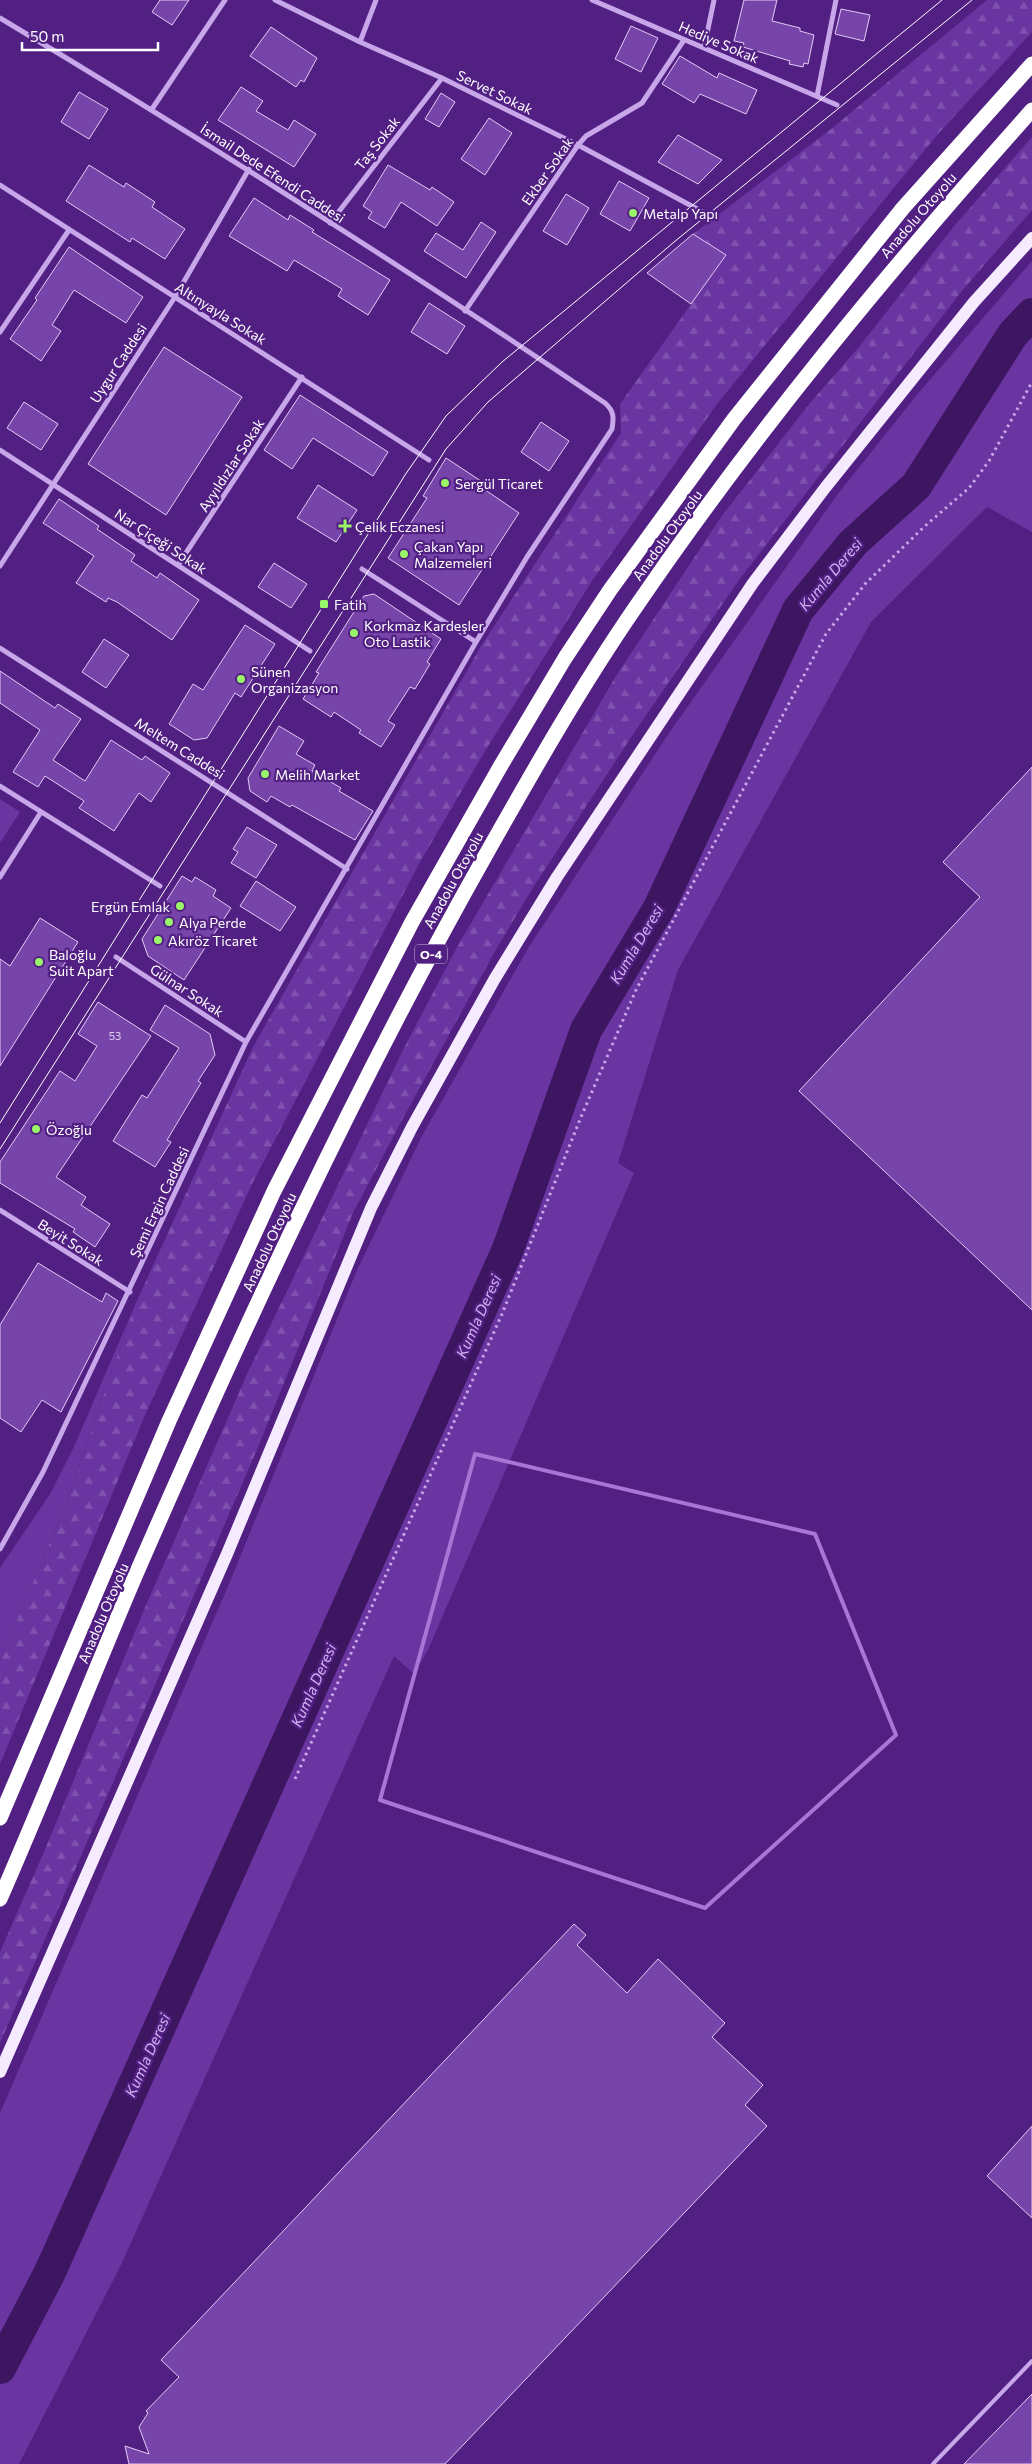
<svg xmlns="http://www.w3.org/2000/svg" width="1032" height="2464" font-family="Commissioner,sans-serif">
<defs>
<pattern id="forest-firs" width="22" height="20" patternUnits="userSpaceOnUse" patternTransform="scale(1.25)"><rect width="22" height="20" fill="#6a34a1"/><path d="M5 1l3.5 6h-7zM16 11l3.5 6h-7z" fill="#8052af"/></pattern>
</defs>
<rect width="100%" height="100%" fill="#522083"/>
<!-- grass -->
<path fill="#6a34a1" d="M1032 261V532L987 507 871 622 678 970 618 1163 634 1173 428 1650 414 1674 394 1656 121 2265 19 2464H0V2113L229 1584 357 1270 422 1136 527 950 669 733 837 495 916 396Z
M0 799 20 812 0 843Z
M135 1305 65 1507 0 1660V1568L50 1494 73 1449Z"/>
<!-- forest -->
<path fill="url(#forest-firs)" d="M987 0H1032V32L938 134 717 404 592 581 485 751 420 862 254 1180 145 1415 0 1764V1660L65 1507 135 1305 253 1047 481 646 621 433 620 404 726 255 693 234 831 129Z
M1032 137V210L961 292 739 580 636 730 534 886 494 953 402 1120 353 1213 256 1452 0 2043V1952L46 1847 144 1610 247 1374 404 1048 457 947 616 676 721 517 810 403 859 347 955 225Z"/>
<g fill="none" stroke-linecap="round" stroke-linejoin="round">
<!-- river -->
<path stroke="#3d1662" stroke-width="32" d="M0 2368 50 2272 508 1249 586 1030 659 908 798 610 853 543 916 486 1013 334 1032 314"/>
</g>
<!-- building -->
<path fill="#7745aa" stroke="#e0cbf7" d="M160 0H189L172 25 152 12Z
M744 0H777L772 21 800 28V31L814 35 808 64 804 63 803 67 789 64 790 61 743 47 744 43 734 41Z
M841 9 870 15 864 41 835 34Z
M631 26 658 38 641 72 615 59Z
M271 27 317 58 304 82 301 80 296 87 250 56Z
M680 56 717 78 719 73 757 90 746 114 700 94 694 103 662 84Z
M241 87 263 101 256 111 288 130 294 120 316 134 294 167 218 120Z
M79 92 108 109 89 139 61 122Z
M441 93 455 102 439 127 425 119Z
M489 118 512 133 485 175 461 159Z
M678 135 722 160 698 184 658 162Z
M89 165 124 187 126 183 155 202 152 207 185 229 165 259 132 238 130 242 66 201Z
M388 165 430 190 432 187 454 202 437 226 401 202 385 228 368 218 372 212 363 206Z
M619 181 649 198 630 231 600 214Z
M566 194 589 208 567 245 543 231Z
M254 198 288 220 290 215 314 230 312 232 390 280 368 315 338 296 342 289 294 260 287 271 229 236Z
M481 222 496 232 466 278 424 251 436 233 463 250Z
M693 234 726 255 691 304 647 273Z
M69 247 143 297 126 323 74 290 52 325 61 331 41 361 10 339 37 300 35 298Z
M429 303 465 326 447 354 411 332Z
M164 347 242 397 166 515 88 464Z
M300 395 388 452 373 476 313 438 292 469 264 450Z
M24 402 58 424 41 450 7 428Z
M541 422 569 441 549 471 521 452Z
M446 458 481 481 478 485 519 513 459 605 388 558 427 498 423 496Z
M318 485 357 510 336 542 297 518Z
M59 499 99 526 97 529 135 555 131 561 157 578 160 573 199 600 172 640 117 602 108 598 106 602 76 583 94 556 43 523Z
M274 563 307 584 291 608 258 587Z
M374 594 441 639 427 662 430 664 415 689 410 687 388 721 395 725 381 747 359 733 361 730 334 712 331 717 303 699 319 673 316 672 364 596Z
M245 625 275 644 241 697 235 693 207 738 194 740 169 724 193 684 203 690Z
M104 639 129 655 106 688 82 672Z
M0 671 55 708 58 704 81 719 53 760 85 781 111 740 142 760 145 756 170 773 151 802 139 793 114 831 79 808 84 801 45 776 38 787 13 772 40 730 0 703Z
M279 726 304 741 296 754 315 765 312 771 341 788 339 791 373 811 355 840 292 805 290 807 271 796 267 802 250 791 248 778Z
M1032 767V1310L799 1091 980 897 943 862Z
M247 827 277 845 256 878 231 863 238 852 233 849Z
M182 876 192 882 195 877 216 890 213 896 231 908 184 980 148 956 142 939Z
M256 881 296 907 280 931 240 906Z
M40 918 78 942 0 1066V959L10 966Z
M98 1002 151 1036 56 1177 86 1197 81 1205 110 1224 95 1247 73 1232 75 1229 0 1183V1162L60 1071 75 1081 97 1046 78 1034Z
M165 1005 210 1034 215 1055 198 1081 201 1083 167 1140 171 1142 155 1167 113 1141 142 1095 147 1098 179 1048 150 1030Z
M38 1263 102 1302 106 1293 118 1301 61 1412 42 1400 21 1432 0 1418V1325Z
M574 1924 586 1935 577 1945 627 1993 658 1959 725 2023 712 2037 763 2085 745 2105 767 2126 445 2464H129L125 2446 149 2454 139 2427 148 2413 146 2411 179 2377 161 2360Z
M1032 2126V2218L987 2176Z
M1032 2394V2464H964Z"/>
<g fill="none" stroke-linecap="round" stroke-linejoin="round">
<!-- path -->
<path stroke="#c7a7e9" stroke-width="3" stroke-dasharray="2.5 4" stroke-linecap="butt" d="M295 1779 502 1314 581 1117 636 990 826 634 865 584 925 526 969 488 989 461 1032 382"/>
<!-- service -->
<path stroke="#c7a7e9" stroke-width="4" d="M933 2464 1032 2361"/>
<!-- minor -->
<path stroke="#c7a7e9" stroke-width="5" d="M275 0 360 42 442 78 578 145 701 211
M592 0 837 105
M0 18C205 141 407 269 605 403 614 411 614 417 612 429L527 557 476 642 246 1042 43 1472 0 1549
M360 42 376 0
M704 48 714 0
M817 96 836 0
M152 109 225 0
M0 185 429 460
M330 223 442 78
M465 311 578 145 586 136 642 103 684 40
M0 332 69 230
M0 450 310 651
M178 565 302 377
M0 566 175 297 249 169
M362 569 476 642
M0 648 347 869
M0 786 160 886
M0 877 41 812
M116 957 246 1042
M0 1210 130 1292"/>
<!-- primary -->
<path stroke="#f5eafe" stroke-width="12" d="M0 2072 227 1554 371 1208 412 1127 494 980 557 877 753 583 825 488 974 302 1032 238"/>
<!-- motorway -->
<path stroke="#fff" stroke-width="15" d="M0 1818 169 1421 274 1191 412 922 500 767 565 658 610 590 734 419 903 208 1032 64
M0 1899C46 1794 88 1687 133 1581 240 1335 352 1092 484 858 532 773 580 688 635 608 755 432 890 269 1032 110"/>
<!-- tram -->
<path stroke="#fff" stroke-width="1" d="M0 1123 405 475 446 416 502 362 942 0
M0 1149 446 449 488 402 674 242 972 0"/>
</g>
<!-- marked area -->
<path fill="none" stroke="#a976d5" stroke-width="4" stroke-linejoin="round" d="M475 1454 815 1534 896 1735 705 1908 380 1800Z"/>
<!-- markers -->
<g fill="#99f668" stroke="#522083" stroke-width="2">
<circle cx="633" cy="213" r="5"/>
<circle cx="445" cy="483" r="5"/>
<path d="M342.5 518.5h5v5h5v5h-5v5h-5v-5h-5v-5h5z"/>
<circle cx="404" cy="554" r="5"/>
<rect x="319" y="599" width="10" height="10" rx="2.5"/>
<circle cx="354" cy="633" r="5"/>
<circle cx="241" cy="679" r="5"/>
<circle cx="265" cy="774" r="5"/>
<circle cx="180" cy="906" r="5"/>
<circle cx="169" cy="922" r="5"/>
<circle cx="158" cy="940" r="5"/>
<circle cx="39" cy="962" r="5"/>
<circle cx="36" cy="1129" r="5"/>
</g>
<g text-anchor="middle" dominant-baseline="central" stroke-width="4.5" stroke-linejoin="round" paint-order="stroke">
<!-- number labels -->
<g font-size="11" fill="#ddd0ea">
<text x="115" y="1035">53</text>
</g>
<!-- shield labels -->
<rect fill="#522083" stroke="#cbbcda" stroke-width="1" x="415" y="944.5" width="32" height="19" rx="4"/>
<g font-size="12" font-weight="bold" fill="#fff">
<text x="431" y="954">O-4</text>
</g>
<!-- street labels -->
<g font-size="14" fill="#fff" stroke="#522083">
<text transform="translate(719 42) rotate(23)">Hediye Sokak</text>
<text transform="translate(495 92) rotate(26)">Servet Sokak</text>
<text transform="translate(377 143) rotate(-52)">Taş Sokak</text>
<text transform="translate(547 171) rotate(-55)">Ekber Sokak</text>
<text transform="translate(273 173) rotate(33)">İsmail Dede Efendi Caddesi</text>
<text transform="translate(918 215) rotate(-49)">Anadolu Otoyolu</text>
<text transform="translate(221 313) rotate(32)">Altınyayla Sokak</text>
<text transform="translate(118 363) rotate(-57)">Uygur Caddesi</text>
<text transform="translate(231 465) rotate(-57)">Ayyıldızlar Sokak</text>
<text transform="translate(667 535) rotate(-54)">Anadolu Otoyolu</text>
<text transform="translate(161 541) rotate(33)">Nar Çiçeği Sokak</text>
<text transform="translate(180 748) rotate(32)">Meltem Caddesi</text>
<text transform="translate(453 880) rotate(-61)">Anadolu Otoyolu</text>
<text transform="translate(187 990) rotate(33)">Gülnar Sokak</text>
<text transform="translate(159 1202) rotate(-65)">Şemi Ergin Caddesi</text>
<text transform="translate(71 1242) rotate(32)">Beyit Sokak</text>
<text transform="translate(269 1242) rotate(-65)">Anadolu Otoyolu</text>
<text transform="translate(103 1613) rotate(-67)">Anadolu Otoyolu</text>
</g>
<!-- poi labels -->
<g font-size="14" fill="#fff" stroke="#522083" text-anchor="start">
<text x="643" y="213">Metalp Yapı</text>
<text x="455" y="483">Sergül Ticaret</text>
<text x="355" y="526">Çelik Eczanesi</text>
<text x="414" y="546">Çakan Yapı<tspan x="414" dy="16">Malzemeleri</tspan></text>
<text x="334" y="604">Fatih</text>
<text x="364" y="625">Korkmaz Kardeşler<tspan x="364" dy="16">Oto Lastik</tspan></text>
<text x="251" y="671">Sünen<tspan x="251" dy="16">Organizasyon</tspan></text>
<text x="275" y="774">Melih Market</text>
<text x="170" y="906" text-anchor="end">Ergün Emlak</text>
<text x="179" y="922">Alya Perde</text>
<text x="168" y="940">Akıröz Ticaret</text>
<text x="49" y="954">Baloğlu<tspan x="49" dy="16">Suit Apart</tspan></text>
<text x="46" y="1129">Özoğlu</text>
</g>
<!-- water labels -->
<g font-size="15" font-style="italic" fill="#d1b2f0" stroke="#522083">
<text transform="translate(830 574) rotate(-50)">Kumla Deresi</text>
<text transform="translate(636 944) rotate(-59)">Kumla Deresi</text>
<text transform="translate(478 1316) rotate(-66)">Kumla Deresi</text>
<text transform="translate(313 1685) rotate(-66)">Kumla Deresi</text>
<text transform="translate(147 2055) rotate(-66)">Kumla Deresi</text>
</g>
</g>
<!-- scale -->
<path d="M22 42v8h136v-8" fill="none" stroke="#ffffff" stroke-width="2.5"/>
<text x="30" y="42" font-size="15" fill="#ffffff" stroke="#522083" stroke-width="4" paint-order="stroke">50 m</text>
</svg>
